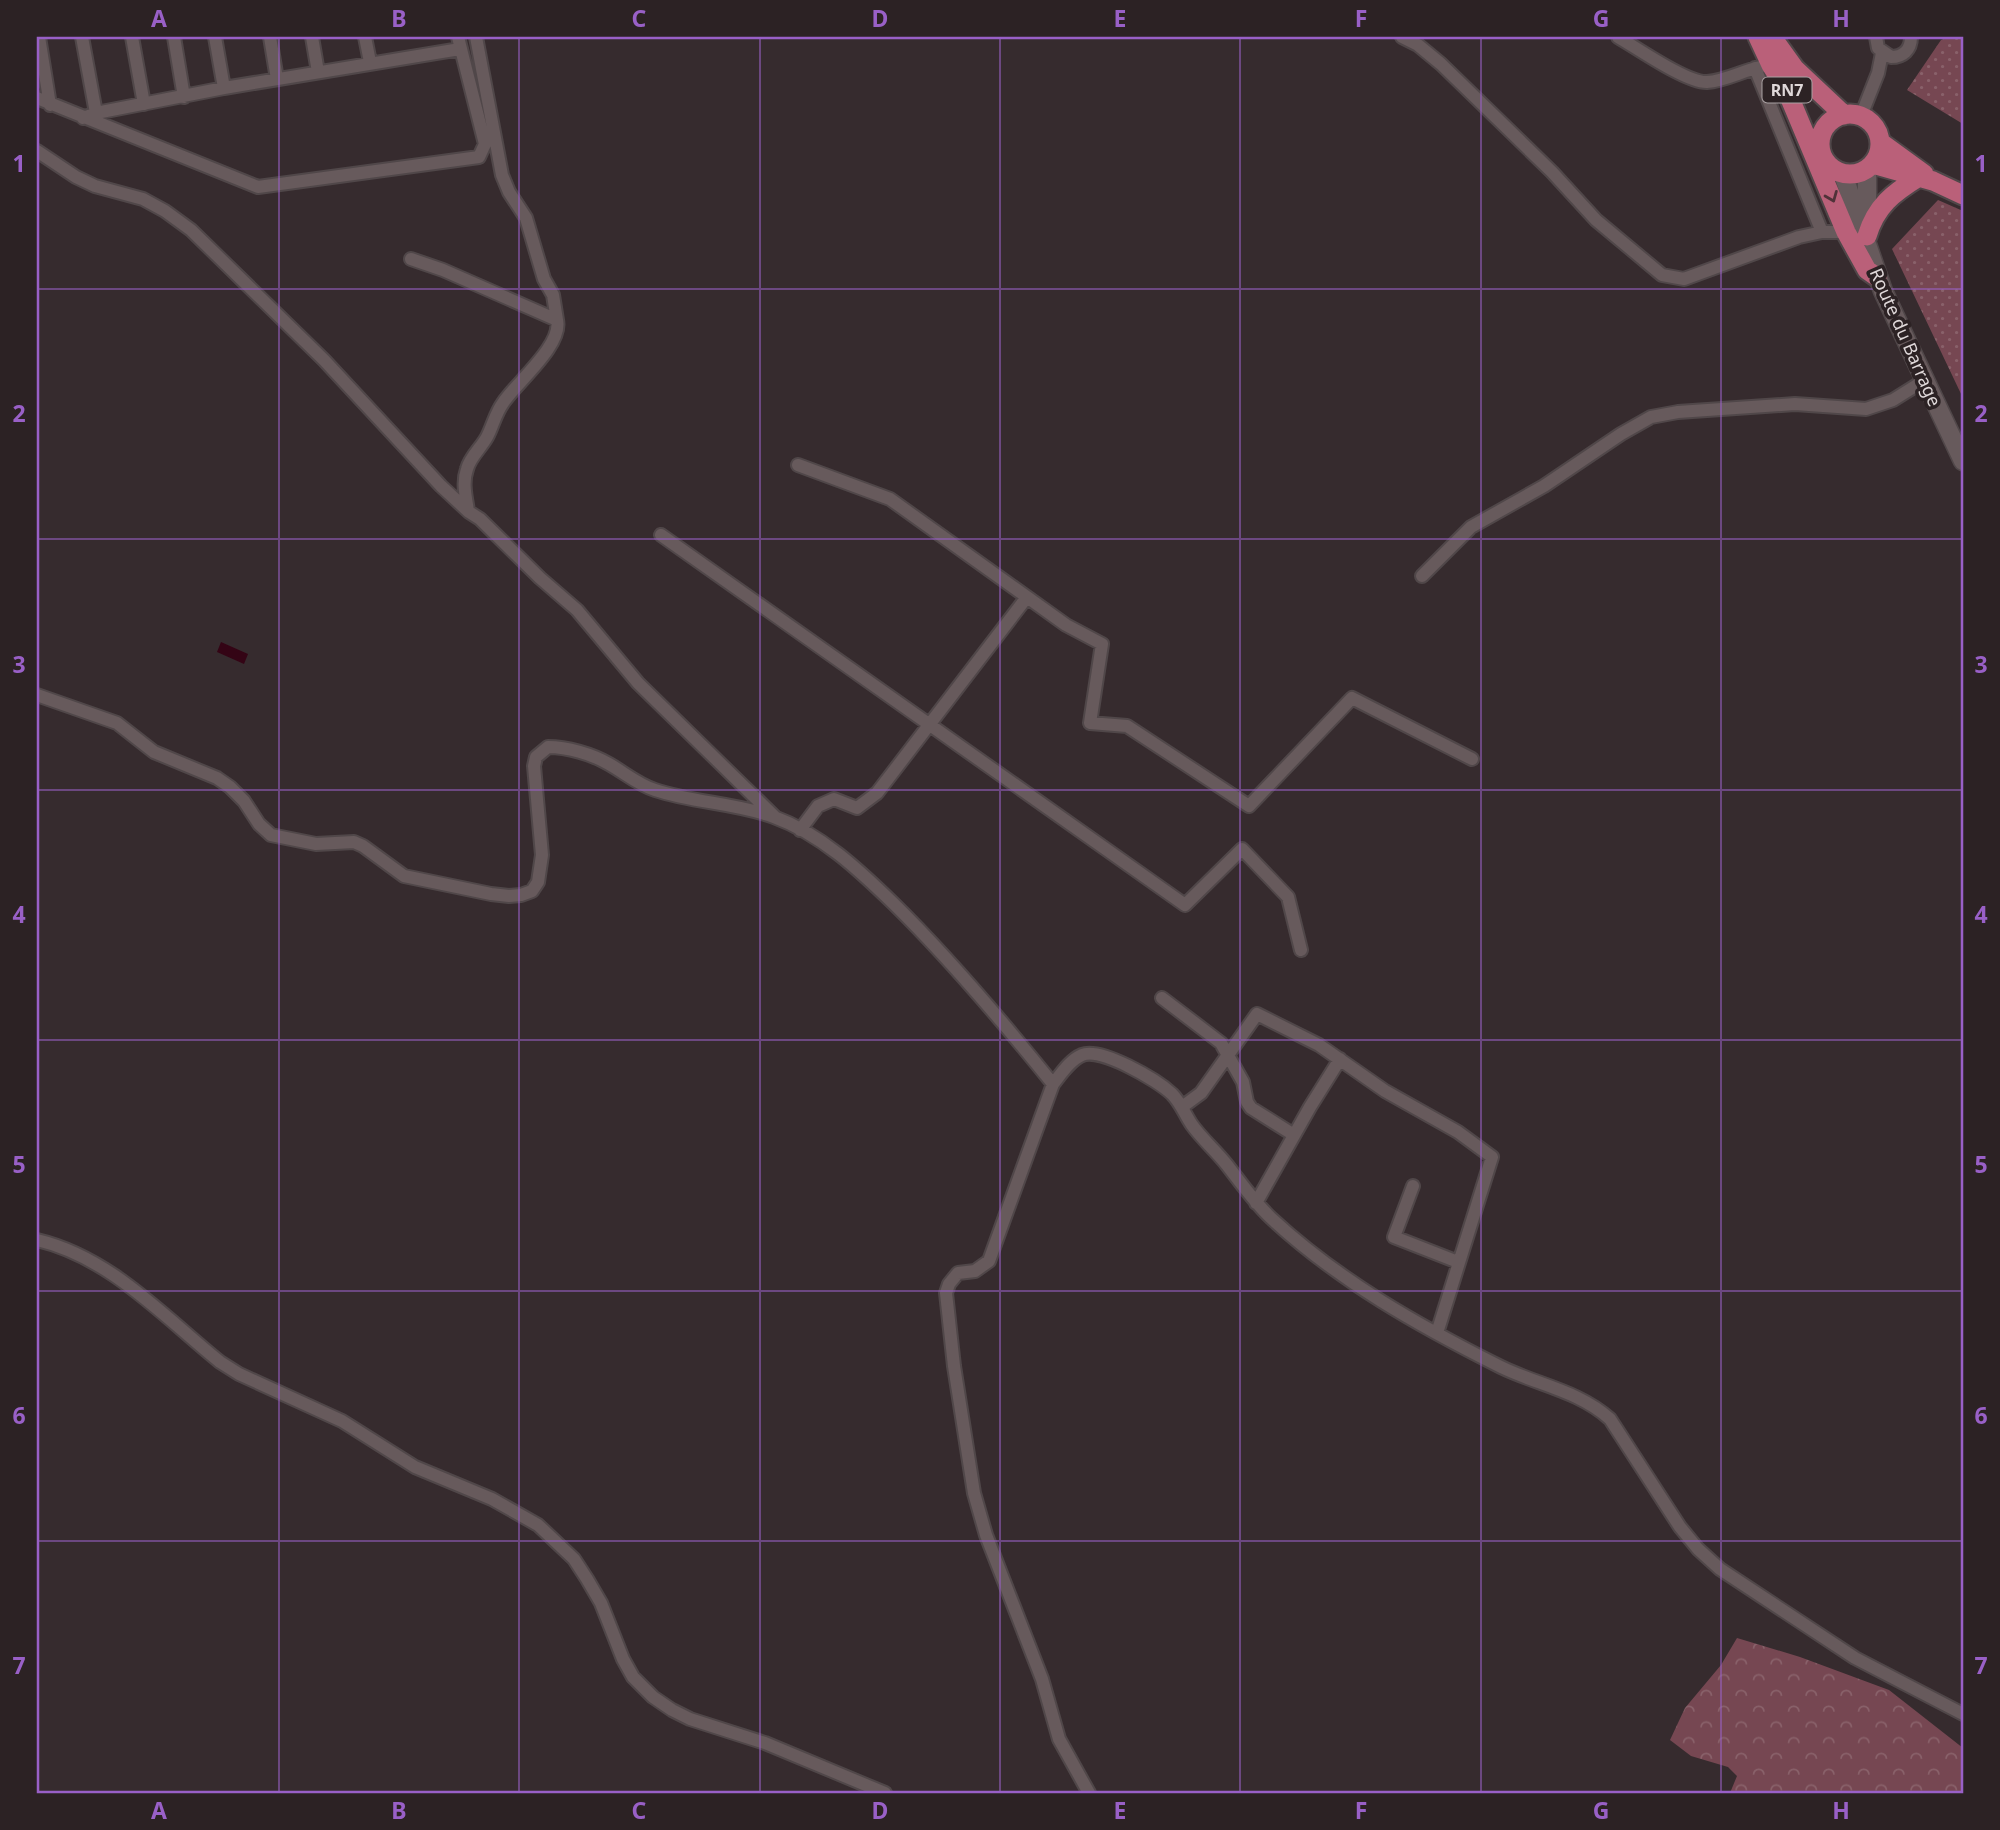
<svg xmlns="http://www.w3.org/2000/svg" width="2000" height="1830" font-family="'Noto Sans',sans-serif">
<defs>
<pattern id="grass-dots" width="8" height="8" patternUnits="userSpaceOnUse" patternTransform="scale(1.75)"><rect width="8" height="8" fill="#764752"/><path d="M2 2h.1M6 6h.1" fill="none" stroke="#89616a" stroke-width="1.8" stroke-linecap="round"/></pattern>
<pattern id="forest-crowns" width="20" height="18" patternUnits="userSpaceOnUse" patternTransform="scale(1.75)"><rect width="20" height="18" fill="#764752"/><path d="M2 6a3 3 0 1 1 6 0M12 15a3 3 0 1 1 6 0" fill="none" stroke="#89616a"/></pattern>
</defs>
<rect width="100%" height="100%" fill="#362b2e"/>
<!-- grass -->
<path fill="url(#grass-dots)" d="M1951 37H1963V124L1907 90 1941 40Z
M1938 200 1963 211V398L1892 249Z"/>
<!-- forest -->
<path fill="url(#forest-crowns)" d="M1737 1638 1800 1657 1889 1690 1963 1748V1793H1730L1737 1776 1728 1767 1691 1756 1670 1740 1685 1708 1721 1665Z"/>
<!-- water -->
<path fill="#340415" d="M221 642 248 654 244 664 217 652Z"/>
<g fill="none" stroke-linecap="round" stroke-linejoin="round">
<defs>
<path id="minor" d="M39 37 50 105
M82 37 96 113
M132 37 144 104
M174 37 184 97
M215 37 224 88
M270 37 277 79
M312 37 318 72
M365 37 370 62
M476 37 502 175 509 192 526 218 544 279 553 295 557 320
M1402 37 1418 45 1441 64 1552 172 1596 220 1662 275 1684 279 1799 237 1822 232H1846
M1618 37C1637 48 1687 83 1707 82 1725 81 1742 71 1760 67
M1876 37 1878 48 1891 57C1903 57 1911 50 1911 37
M1755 68 1822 232
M37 98 258 187 479 157 485 144 458 37
M1861 116 1878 73 1882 53
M83 118 96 113 224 88 460 49
M37 151 76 177 95 186 143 199 165 211 191 230 324 360 441 486 469 512 480 519 540 578 577 610 638 683 775 817
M411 259 443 270 557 320C563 345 516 383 503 403 495 414 493 426 487 437 481 448 470 457 467 469 462 483 466 497 468 511
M798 465 890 499 1066 625 1102 644 1090 723 1127 726 1249 806 1352 698 1472 759
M661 535 1185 905 1242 849 1288 897 1301 950
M1422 576 1471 527 1544 486 1621 434 1651 417 1678 412 1795 404 1866 409 1893 400 1925 380
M37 695 117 723 154 752 217 778 230 787 244 801 259 824 271 835 316 844 354 842 363 846 404 876 491 894 509 896 521 895 532 891 538 882 542 855 534 766 536 757 548 747C567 747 592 754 609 764 625 773 637 784 655 790 694 803 736 803 774 817 821 834 859 870 894 904 951 960 1003 1022 1053 1084
M800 830 818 806 834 799 857 808 877 793 1027 597
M1162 998 1221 1043 1243 1082 1247 1102 1251 1108 1294 1135
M1182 1107 1201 1093 1257 1014 1319 1045 1385 1091 1458 1132 1492 1157 1437 1333
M1413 1186 1394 1237 1458 1262
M1256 1203 1310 1107 1340 1059
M37 1240C110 1257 163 1316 220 1362L239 1374 342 1421 415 1467 492 1499 538 1525 574 1559 587 1579 601 1603 623 1659 633 1677 653 1697 672 1710 690 1719 765 1743 885 1793
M1089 1793 1059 1739 1042 1679 986 1535 974 1493 954 1366 946 1293 949 1284 958 1273 975 1271 989 1261 1053 1084C1061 1074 1070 1060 1082 1055 1101 1047 1157 1080 1172 1094 1181 1103 1185 1115 1192 1125 1202 1139 1216 1151 1227 1165 1241 1183 1254 1202 1271 1218 1339 1281 1419 1326 1501 1367 1538 1385 1579 1391 1610 1419L1680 1527 1698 1549 1720 1569 1855 1658 1963 1714"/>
<path id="secondary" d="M1867 169V232
M1843 174 1883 291 1963 461"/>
<path id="primary" d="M1758 37 1771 65 1793 100
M1772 37 1795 69 1844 115
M1786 89 1846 232 1867 270 1877 277
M1820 144a30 30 0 1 1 60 0a30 30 0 1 1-60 0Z
M1880 142 1924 174
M1873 164 1933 181 1963 195
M1867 236C1876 206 1893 193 1919 177"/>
</defs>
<!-- minor casing -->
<use href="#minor" stroke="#504749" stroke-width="16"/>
<!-- secondary casing -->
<use href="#secondary" stroke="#504749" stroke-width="21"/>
<!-- primary casing -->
<use href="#primary" stroke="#504749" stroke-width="23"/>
<!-- minor -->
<use href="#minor" stroke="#675a5c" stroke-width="12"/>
<!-- secondary -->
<use href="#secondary" stroke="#675a5c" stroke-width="18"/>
<!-- primary -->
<use href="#primary" stroke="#ba6079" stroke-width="19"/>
</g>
<!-- one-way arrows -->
<defs><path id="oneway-chevron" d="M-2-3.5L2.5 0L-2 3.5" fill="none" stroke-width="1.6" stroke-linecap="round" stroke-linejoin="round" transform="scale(1.75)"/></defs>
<use stroke="#503239" href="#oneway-chevron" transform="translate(1832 197) rotate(68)"/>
<!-- grid -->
<path fill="none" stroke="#9960c7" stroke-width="2" stroke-opacity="0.55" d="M279 37V1793M519 37V1793M760 37V1793M1000 37V1793M1240 37V1793M1481 37V1793M1721 37V1793M37 289H1963M37 539H1963M37 790H1963M37 1040H1963M37 1291H1963M37 1541H1963"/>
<g text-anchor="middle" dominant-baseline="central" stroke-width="7" stroke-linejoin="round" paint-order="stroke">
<!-- shield labels -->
<rect fill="#2c2224" stroke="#a9a1a3" stroke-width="2" x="1762.5" y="77.5" width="49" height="25" rx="5"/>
<g font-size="16" font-weight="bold" fill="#dfd8d9">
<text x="1787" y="90">RN7</text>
</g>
<!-- street labels -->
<g font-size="18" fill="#dfd8d9" stroke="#2c2224">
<text transform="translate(1906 337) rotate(66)">Route du Barrage</text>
</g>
</g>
<!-- border -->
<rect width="2000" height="1830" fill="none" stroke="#2c2224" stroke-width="77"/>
<rect x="38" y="38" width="1924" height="1754" fill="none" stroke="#9960c7" stroke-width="2.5"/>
<g font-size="23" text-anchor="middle" font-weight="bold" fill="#9960c7">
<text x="159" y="27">A</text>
<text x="399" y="27">B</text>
<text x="639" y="27">C</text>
<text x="880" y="27">D</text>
<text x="1120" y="27">E</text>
<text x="1361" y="27">F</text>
<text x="1601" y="27">G</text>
<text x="1841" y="27">H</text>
<text x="19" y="172">1</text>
<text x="1981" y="172">1</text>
<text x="19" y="422">2</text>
<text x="1981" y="422">2</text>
<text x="19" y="673">3</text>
<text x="1981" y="673">3</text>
<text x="19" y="923">4</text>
<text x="1981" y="923">4</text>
<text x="19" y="1173">5</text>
<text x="1981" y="1173">5</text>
<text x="19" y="1424">6</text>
<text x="1981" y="1424">6</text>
<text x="19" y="1674">7</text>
<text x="1981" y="1674">7</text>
<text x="159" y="1819">A</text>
<text x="399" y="1819">B</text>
<text x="639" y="1819">C</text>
<text x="880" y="1819">D</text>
<text x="1120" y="1819">E</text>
<text x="1361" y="1819">F</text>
<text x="1601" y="1819">G</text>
<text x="1841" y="1819">H</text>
</g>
</svg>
